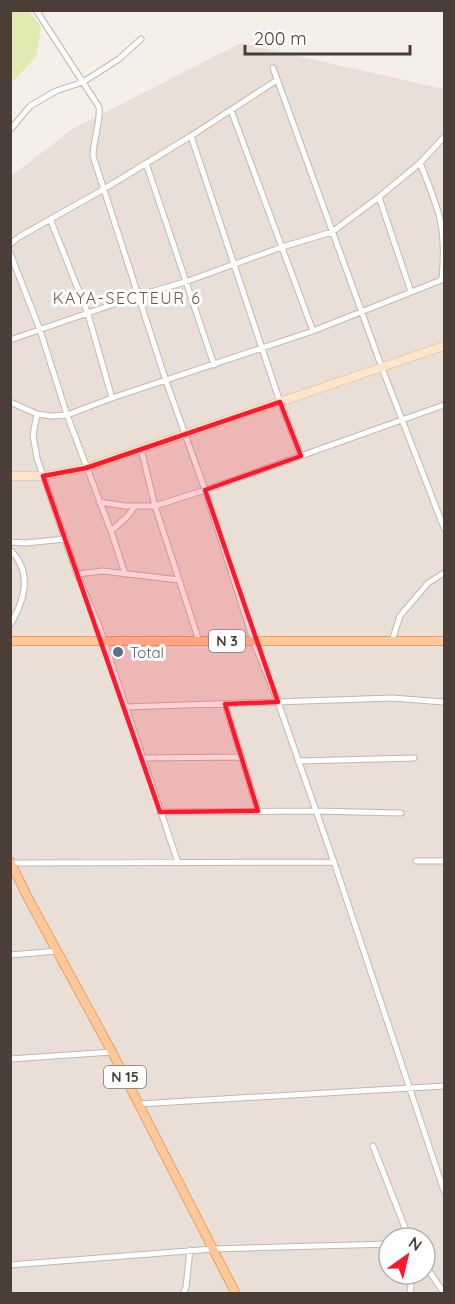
<svg xmlns="http://www.w3.org/2000/svg" width="455" height="1304" font-family="Quicksand,sans-serif">
<rect width="100%" height="100%" fill="#f5efea"/>
<!-- residential -->
<path fill="#e9dfd7" fill-rule="evenodd" d="M241 43 444 89V1293L11 1294V176L74 128ZM389 1238H425V1274H389Z"/>
<!-- green -->
<path fill="#dfebb1" d="M11 10 29 11 41 27 36 57 11 83Z"/>
<g fill="none" stroke-linecap="round" stroke-linejoin="round">
<defs>
<path id="street" d="M36 10 99 107C101 121 93 140 93 156L166 381 205 490 253 640 278 702 336 868 444 1191
M273 68 382 368 444 528
M231 110 313 331
M10 130 30 106 56 91 83 82 119 59 141 39
M191 136 280 402 301 456
M146 163 214 365
M420 163C439 210 447 227 442 279
M379 197 411 292
M51 221 88 314 112 398
M10 244 19 237 104 189 191 136 277 80
M10 253 40 330 67 415 111 531 125 574
M10 340 137 296 185 282 282 247 332 232 379 197 420 163 444 137
M10 402 37 414 52 416 67 415 112 398 313 331 444 279
M37 414 33 435 37 458 77 574 99 626 178 863
M141 449 155 506 199 641
M99 502 125 506H155L205 490 444 405
M111 531 127 517 135 506
M10 542 25 543 66 539
M10 550C33 572 25 600 10 625
M77 574 103 571 179 580
M392 641 400 616 428 583 444 573
M225 704 258 811
M125 707 392 698 444 702
M142 758 241 757
M298 761 414 758
M160 812 315 811 401 813
M416 861H444
M10 863 334 862
M10 955 58 951
M10 1059 112 1052
M139 1104 444 1086
M373 1146 409 1238
M10 1265 213 1249 389 1244
M425 1265 444 1293
M183 1294 186 1287 190 1250
M410 1294 412 1274"/>
<path id="secondary" d="M10 476H43L86 468 444 346"/>
<path id="primary" d="M10 641H444
M10 861 28 898 112 1052 236 1294"/>
</defs>
<!-- street casing -->
<use href="#street" stroke="#c4b7ae" stroke-width="7"/>
<!-- secondary casing -->
<use href="#secondary" stroke="#dab99a" stroke-width="9"/>
<!-- primary casing -->
<use href="#primary" stroke="#e9a064" stroke-width="10"/>
<!-- street -->
<use href="#street" stroke="#fff" stroke-width="5"/>
<!-- secondary -->
<use href="#secondary" stroke="#ffe5ca" stroke-width="8"/>
<!-- primary -->
<use href="#primary" stroke="#ffc899" stroke-width="8"/>
</g>
<!-- marked area -->
<path fill="#ff172e" fill-opacity="0.2" stroke="#ff172e" stroke-width="4.5" stroke-linejoin="round" d="M280 402 301 456 205 490 278 702 225 704 258 811 160 812 43 476 86 468Z"/>
<!-- markers -->
<circle fill="#5c6f8a" stroke="#fff" stroke-width="2" cx="118" cy="652" r="6"/>
<g text-anchor="middle" dominant-baseline="central" stroke-width="6" stroke-linejoin="round" paint-order="stroke">
<!-- shield labels -->
<g fill="#fff" stroke="#807873" stroke-width="1.5">
<rect x="209" y="630" width="36" height="22" rx="4.5"/>
<rect x="104" y="1066" width="42" height="22" rx="4.5"/>
</g>
<g font-size="14" font-weight="bold" fill="#4a3e37">
<text x="227" y="641">N 3</text>
<text x="125" y="1077">N 15</text>
</g>
<!-- service labels -->
<g font-size="15" fill="#4e5e75" stroke="#fff" text-anchor="start">
<text x="130" y="652">Total</text>
</g>
<!-- neighbourhood labels -->
<g font-size="16" letter-spacing="1.5" fill="#6d594e" stroke="#fff">
<text x="127" y="298">KAYA-SECTEUR 6</text>
</g>
</g>
<!-- border -->
<rect width="455" height="1304" fill="none" stroke="#4a3e37" stroke-width="24"/>
<!-- north arrow -->
<g transform="translate(407 1256) rotate(34)"><circle r="28" fill="#ffffff" stroke="#b7b2af" stroke-width="1.5"/>
<path d="M0-4.5L10 22L0 15L-10 22Z" fill="#ff172e"/>
<text y="-9" font-size="16" font-weight="bold" text-anchor="middle" fill="#4a3e37">N</text>
</g>
<!-- scale -->
<path d="M245 45v9h165v-9" fill="none" stroke="#4a3e37" stroke-width="3"/>
<text x="254" y="45" font-size="18" fill="#4a3e37" stroke="#ffffff" stroke-width="4.5" paint-order="stroke">200 m</text>
</svg>
